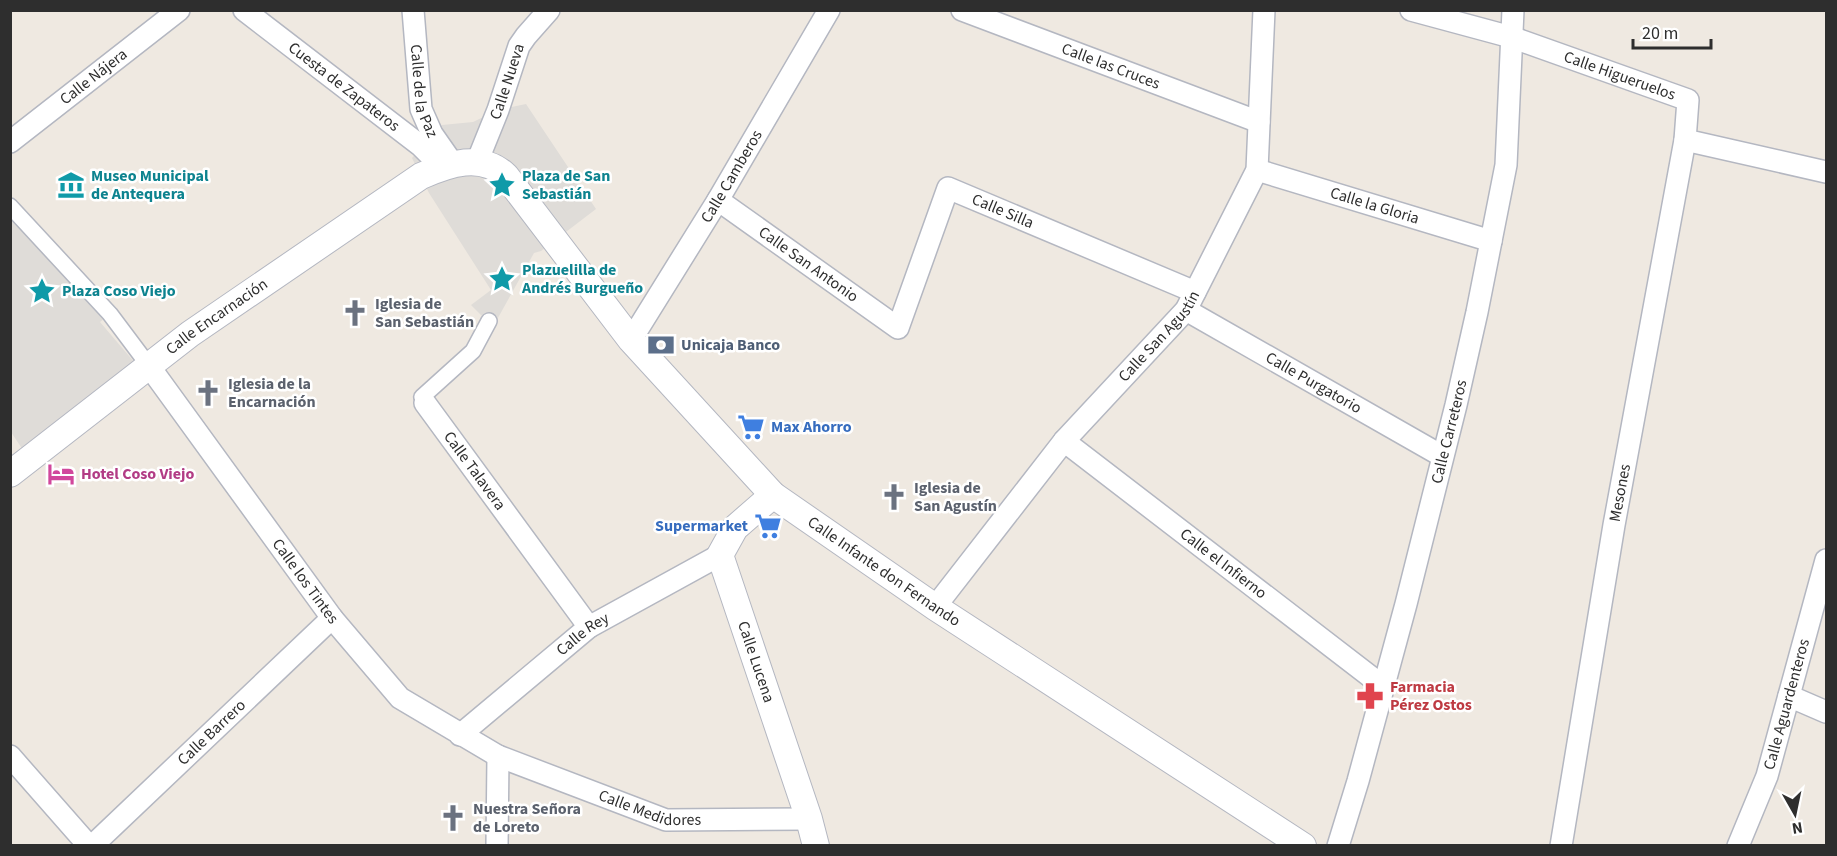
<svg xmlns="http://www.w3.org/2000/svg" width="1837" height="856" font-family="'Source Sans 3',sans-serif">
<rect width="100%" height="100%" fill="#efe9e1"/>
<!-- plaza -->
<path fill="#dfdcd8" d="M526 104 596 209 541 251 534 253 494 325 486 320 471 305 491 290 429 193 412 158 442 125 473 122 498 110Z
M10 206 110 314 100 322 135 363 23 450 11 432Z"/>
<g fill="none" stroke-linecap="round" stroke-linejoin="round">
<defs>
<path id="pedestrian" d="M10 206 110 314 149 366
M425 403 422 397 473 351 489 321"/>
<g id="minor">
<path id="s1" d="M244 10 421 146 442 167"/>
<path id="s2" d="M413 10 421 109 432 134 453 164"/>
<path id="s3" d="M962 10 1259 122"/>
<path id="s4" d="M1411 10 1511 37 1688 100 1685 140 1826 172"/>
<path id="s5" d="M10 142 179 10"/>
<path id="s6" d="M477 162 498 110 519 46 526 36 549 10"/>
<path id="s7" d="M1257 170 1491 241"/>
<path id="s8" d="M718 200 898 328 948 188 1195 292"/>
<path id="s9" d="M1186 310 1442 456"/>
<path id="s10" d="M631 340 718 200 829 10"/>
<path id="s11" d="M149 366 332 618 400 698 498 756 666 820 809 819"/>
<path id="s12" d="M425 403 589 627"/>
<path id="s13" d="M1064 441 1384 687"/>
<path id="s14" d="M935 607 1064 441 1186 310 1257 170 1264 10"/>
<path d="M1789 696 1826 712"/>
<path id="s15" d="M460 735 589 627 720 555"/>
<path d="M10 756 89 846"/>
<path id="s16" d="M92 846 332 618"/>
<path d="M497 846 498 756"/>
<path id="s17" d="M1338 846 1358 781 1406 604 1456 405 1477 312 1506 165 1513 10"/>
<path id="s18" d="M1561 846 1614 525 1685 140"/>
<path id="s19" d="M1738 846 1767 776 1826 560"/>
</g>
<g id="tertiary">
<path id="s20" d="M10 474 190 334 421 176C448 164 482 152 506 176L631 340 773 495 935 607 1303 846"/>
<path id="s21" d="M773 495 735 528 720 555 809 819 816 846"/>
</g>
</defs>
<!-- pedestrian casing -->
<use href="#pedestrian" stroke="#b4b7c1" stroke-width="18"/>
<!-- minor casing -->
<use href="#minor" stroke="#b4b7c1" stroke-width="24"/>
<!-- tertiary casing -->
<use href="#tertiary" stroke="#b4b7c1" stroke-width="28"/>
<!-- pedestrian -->
<use href="#pedestrian" stroke="#fff" stroke-width="15"/>
<!-- minor -->
<use href="#minor" stroke="#fff" stroke-width="21"/>
<!-- tertiary -->
<use href="#tertiary" stroke="#fff" stroke-width="26"/>
</g>
<!-- icons -->
<defs>
<symbol id="museum-bare" viewBox="-9 -9 18 18"><path d="M0-6L6-3V-2H-6V-3ZM-5-1h2V3h-2ZM-1-1h2V3h-2ZM3-1h2V3H3ZM-6 4H6V6H-6Z" fill="#0f9aa8" stroke="#fff" stroke-width="2.5" paint-order="stroke"/></symbol>
<symbol id="sight-bare" viewBox="-9 -9 18 18"><path d="M0-6L1.8-2.2L6-1.7L2.9 1.2L3.7 5.4L0 3.3L-3.7 5.4L-2.9 1.2L-6-1.7L-1.8-2.2Z" fill="#0f9aa8" stroke="#fff" stroke-width="2.5" paint-order="stroke"/></symbol>
<symbol id="church-bare" viewBox="-9 -9 18 18"><path d="M-1.2-6h2.4v3.5h3.3v2.4h-3.3V6h-2.4V-.1h-3.3v-2.4h3.3Z" fill="#6b7280" stroke="#fff" stroke-width="2.5" paint-order="stroke"/></symbol>
<symbol id="bank-bare" viewBox="-9 -9 18 18"><path d="M-6-4H6V4H-6ZM0-2.3a2.3 2.3 0 1 0 0 4.6a2.3 2.3 0 1 0 0-4.6Z" fill="#5c6f8a" stroke="#fff" stroke-width="2.5" paint-order="stroke"/></symbol>
<symbol id="supermarket-bare" viewBox="-9 -9 18 18"><path d="M-6-5.5h2.5l.6 2H6L4.5 2H-2.5L-4.4-4H-6ZM-1.5 3.2a1.3 1.3 0 1 0 .1 0ZM3 3.2a1.3 1.3 0 1 0 .1 0Z" fill="#3f7fe0" stroke="#fff" stroke-width="2.5" paint-order="stroke"/></symbol>
<symbol id="hotel-bare" viewBox="-9 -9 18 18"><path d="M-6-4.5h1.5V1H6V5H4.5V3h-9V5H-6ZM-4 0a1.8 1.8 0 1 1 3.6 0ZM.5 0V-2.5h3Q6-2.5 6 0Z" fill="#d1479c" stroke="#fff" stroke-width="2.5" paint-order="stroke"/></symbol>
<symbol id="pharmacy-bare" viewBox="-9 -9 18 18"><path d="M-2-6h4v4h4v4h-4v4h-4v-4h-4v-4h4Z" fill="#e0444e" stroke="#fff" stroke-width="2.5" paint-order="stroke"/></symbol>
</defs>
<g fill-rule="evenodd">
<use href="#museum-bare" x="52" y="166" width="38" height="38"/>
<use href="#sight-bare" x="483" y="166" width="38" height="38"/>
<use href="#sight-bare" x="483" y="260" width="38" height="38"/>
<use href="#sight-bare" x="23" y="272" width="38" height="38"/>
<use href="#church-bare" x="336" y="294" width="38" height="38"/>
<use href="#bank-bare" x="642" y="326" width="38" height="38"/>
<use href="#church-bare" x="189" y="374" width="38" height="38"/>
<use href="#supermarket-bare" x="732" y="408" width="38" height="38"/>
<use href="#hotel-bare" x="42" y="455" width="38" height="38"/>
<use href="#church-bare" x="875" y="478" width="38" height="38"/>
<use href="#supermarket-bare" x="749" y="507" width="38" height="38"/>
<use href="#pharmacy-bare" x="1351" y="677" width="38" height="38"/>
<use href="#church-bare" x="434" y="799" width="38" height="38"/>
</g>
<g text-anchor="middle" dominant-baseline="central" stroke-width="5" stroke-linejoin="round" paint-order="stroke">
<!-- street labels -->
<g font-size="16" fill="#2e2e2e" stroke="#fff">
<text stroke="none"><textPath href="#s3" startOffset="159">Calle las Cruces</textPath></text>
<text stroke="none"><textPath href="#s5" startOffset="106">Calle Nájera</textPath></text>
<text stroke="none"><textPath href="#s4" startOffset="219">Calle Higueruelos</textPath></text>
<text stroke="none"><textPath href="#s6" startOffset="86">Calle Nueva</textPath></text>
<text stroke="none"><textPath href="#s1" startOffset="126">Cuesta de Zapateros</textPath></text>
<text stroke="none"><textPath href="#s2" startOffset="82">Calle de la Paz</textPath></text>
<text stroke="none"><textPath href="#s10" startOffset="192">Calle Camberos</textPath></text>
<text stroke="none"><textPath href="#s7" startOffset="123">Calle la Gloria</textPath></text>
<text stroke="none"><textPath href="#s8" startOffset="429">Calle Silla</textPath></text>
<text stroke="none"><textPath href="#s8" startOffset="111">Calle San Antonio</textPath></text>
<text stroke="none"><textPath href="#s20" startOffset="260">Calle Encarnación</textPath></text>
<text stroke="none"><textPath href="#s14" startOffset="352">Calle San Agustín</textPath></text>
<text stroke="none"><textPath href="#s9" startOffset="147">Calle Purgatorio</textPath></text>
<text stroke="none"><textPath href="#s17" startOffset="429">Calle Carreteros</textPath></text>
<text stroke="none"><textPath href="#s12" startOffset="84">Calle Talavera</textPath></text>
<text stroke="none"><textPath href="#s18" startOffset="358">Mesones</textPath></text>
<text stroke="none"><textPath href="#s13" startOffset="201">Calle el Infierno</textPath></text>
<text stroke="none"><textPath href="#s20" startOffset="1150">Calle Infante don Fernando</textPath></text>
<text stroke="none"><textPath href="#s11" startOffset="266">Calle los Tintes</textPath></text>
<text stroke="none"><textPath href="#s15" startOffset="159">Calle Rey</textPath></text>
<text stroke="none"><textPath href="#s21" startOffset="194">Calle Lucena</textPath></text>
<text stroke="none"><textPath href="#s19" startOffset="150">Calle Aguardenteros</textPath></text>
<text stroke="none"><textPath href="#s16" startOffset="165">Calle Barrero</textPath></text>
<text stroke="none"><textPath href="#s11" startOffset="692">Calle Medidores</textPath></text>
</g>
<!-- culture labels -->
<g font-size="16" font-weight="bold" fill="#0d838f" stroke="#fff" text-anchor="start">
<text x="91" y="176">Museo Municipal<tspan x="91" dy="18">de Antequera</tspan></text>
<text x="522" y="176">Plaza de San<tspan x="522" dy="18">Sebastián</tspan></text>
<text x="522" y="270">Plazuelilla de<tspan x="522" dy="18">Andrés Burgueño</tspan></text>
<text x="62" y="291">Plaza Coso Viejo</text>
</g>
<!-- worship labels -->
<g font-size="16" font-weight="bold" fill="#5b616d" stroke="#fff" text-anchor="start">
<text x="375" y="304">Iglesia de<tspan x="375" dy="18">San Sebastián</tspan></text>
<text x="228" y="384">Iglesia de la<tspan x="228" dy="18">Encarnación</tspan></text>
<text x="914" y="488">Iglesia de<tspan x="914" dy="18">San Agustín</tspan></text>
<text x="473" y="809">Nuestra Señora<tspan x="473" dy="18">de Loreto</tspan></text>
</g>
<!-- service labels -->
<g font-size="16" font-weight="bold" fill="#4e5e75" stroke="#fff" text-anchor="start">
<text x="681" y="345">Unicaja Banco</text>
</g>
<!-- shop labels -->
<g font-size="16" font-weight="bold" fill="#366cbe" stroke="#fff" text-anchor="start">
<text x="771" y="427">Max Ahorro</text>
<text x="748" y="526" text-anchor="end">Supermarket</text>
</g>
<!-- hotel labels -->
<g font-size="16" font-weight="bold" fill="#b23c85" stroke="#fff" text-anchor="start">
<text x="81" y="474">Hotel Coso Viejo</text>
</g>
<!-- health labels -->
<g font-size="16" font-weight="bold" fill="#be3a42" stroke="#fff" text-anchor="start">
<text x="1390" y="687">Farmacia<tspan x="1390" dy="18">Pérez Ostos</tspan></text>
</g>
</g>
<!-- border -->
<rect width="1837" height="856" fill="none" stroke="#2e2e2e" stroke-width="24"/>
<!-- north arrow -->
<g transform="translate(1795 814) rotate(171)" stroke="#ffffff" stroke-width="4.5" paint-order="stroke">
<path d="M0-4.5L10 22L0 15L-10 22Z" fill="#2e2e2e"/>
<text y="-9" font-size="16" font-weight="bold" text-anchor="middle" fill="#2e2e2e">N</text>
</g>
<!-- scale -->
<path d="M1633 39v9h78v-9" fill="none" stroke="#2e2e2e" stroke-width="3"/>
<text x="1642" y="39" font-size="18" fill="#2e2e2e" stroke="#ffffff" stroke-width="4.5" paint-order="stroke">20 m</text>
</svg>
